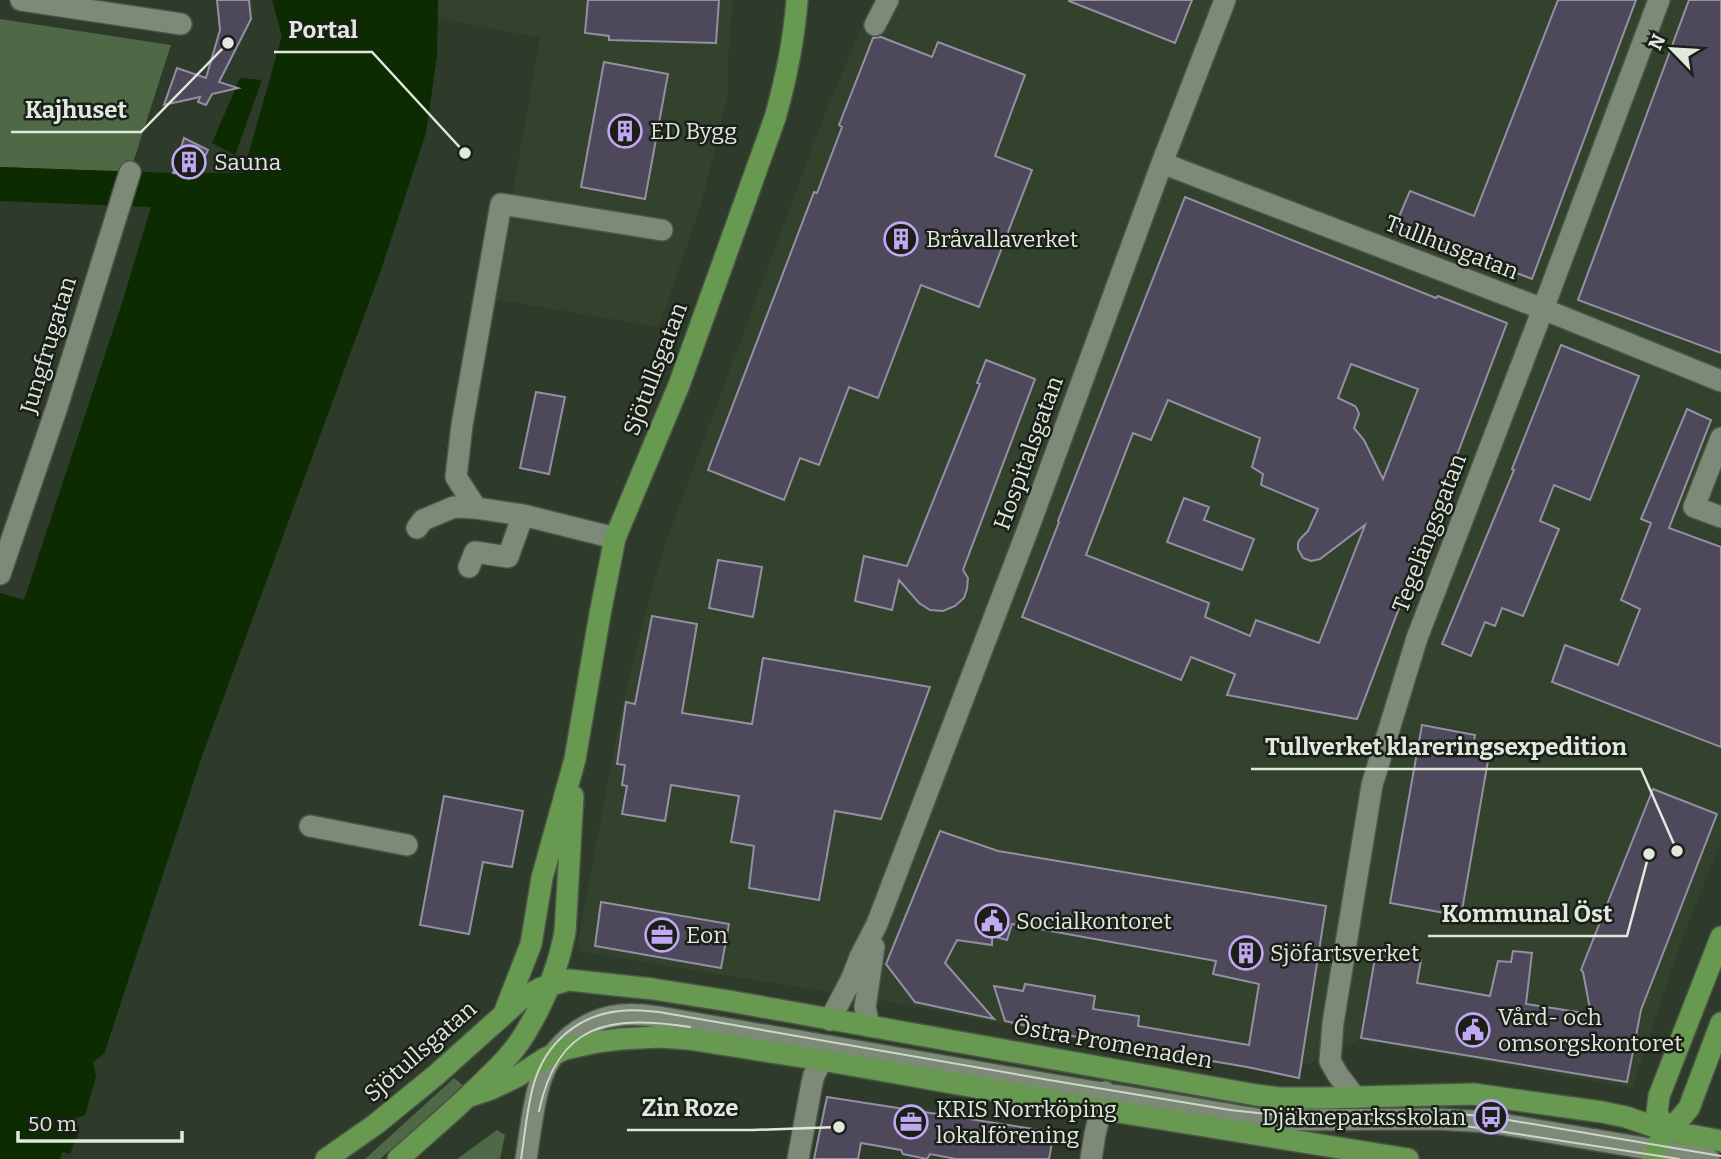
<svg xmlns="http://www.w3.org/2000/svg" width="1721" height="1159" font-family="Bitter,serif">
<rect width="100%" height="100%" fill="#2e3a2a"/>
<!-- built -->
<path fill="#32422c" d="M438 0H733L728 63V96L701 205 659 327 494 299 540 38 438 18Z
M875 0H1721V842L1680 945 1632 1088 1359 1040 1284 1075 1137 1050 885 1001 576 951 623 701 643 622 664 547 821 124 860 30Z"/>
<!-- green -->
<path fill="#4f6846" d="M0 19 171 45 130 172 0 167Z
M454 1078 464 1086 380 1159H365Z
M497 1130 505 1135 500 1159H457Z"/>
<!-- water -->
<path fill="#0d2b00" d="M272 0H438L437 56 426 133 381 270 202 756 104 1054 93 1062 96 1077 85 1115 74 1119 77 1136 70 1154 62 1152 60 1159H0V593L24 600 122 303 151 207 0 201V167L173 173H243L282 36Z
M240 78 262 80 235 155 212 143Z"/>
<!-- building -->
<path fill="#4e485b" stroke="#958fa4" stroke-width="2" fill-rule="evenodd" d="M217 0H249L251 19 219 82 238 88 212 94 206 105 198 102 200 97 164 105 177 68 206 78 220 30Z
M588 0H719L716 43 609 40V36L585 33Z
M1069 0H1192L1175 43 1069 1Z
M1558 0H1636L1532 279 1395 226 1410 191 1474 216Z
M1689 0H1721V353L1578 300Z
M881 37 932 57 938 42 1025 75 995 156 1032 170 979 307 921 285 878 398 849 387 819 465 800 458 784 500 708 470 814 192 817 193 842 127 839 125 873 38Z
M604 62 668 74 645 199 581 187Z
M184 138 208 150 196 175 173 173Z
M1185 197 1436 298 1438 296 1507 323 1357 719 1227 695 1235 674 1191 657 1181 680 1022 617 1059 522 1058 521ZM1351 364 1418 389 1383 479 1364 440 1354 428 1359 414 1357 409 1355 406 1338 398ZM1168 400 1260 438 1252 467 1263 474 1261 485 1318 509 1308 531 1300 539 1298 543V549L1303 558 1311 561 1320 559 1365 525 1319 643 1256 620 1250 636 1205 617 1209 603 1086 555 1133 433 1151 440Z
M1561 345 1639 376 1590 500 1554 485 1540 521 1559 529 1523 616 1502 608 1495 626 1485 622 1471 656 1442 644 1514 470 1512 469Z
M986 360 1035 379 963 570 968 578 967 589 964 598 955 606 943 611 930 610 919 603 899 580 892 610 855 601 864 556 907 566 980 384 977 383Z
M536 392 565 397 549 474 520 468Z
M1687 409 1711 420 1669 528 1721 547V747L1552 682 1565 645 1618 665 1640 609 1621 600 1651 523 1641 519Z
M1184 498 1209 507 1204 520 1254 539 1242 570 1167 542Z
M718 560 762 567 753 617 709 608Z
M652 616 697 624 682 713 752 724 763 658 930 687 881 819 835 811 819 900 749 888 754 846 731 842 739 796 671 785 665 821 622 814 627 786 622 785 625 765 617 764 626 702 635 704Z
M1422 725 1475 735 1472 752 1489 755 1461 916 1390 903Z
M1653 789 1717 814 1641 1010 1627 1082 1361 1038 1376 952 1421 960 1417 983 1490 996 1498 961 1511 962 1513 951 1532 953 1526 1004 1591 1014 1583 972 1581 970Z
M444 796 523 811 512 867 483 862 469 934 420 925Z
M940 831 998 851 1326 906 1299 1078 1247 1067 1095 1041 1005 1021 994 986 1023 991 1025 984 1095 996 1093 1009 1139 1016 1138 1026 1249 1045 1259 984 1213 974 1216 961 1012 924 1007 940 992 936V945L957 940 945 963 994 1019 915 1002 886 964Z
M601 902 729 924 721 968 595 946Z
M827 1097 1054 1132 1049 1159H956L930 1154 927 1159 903 1154 901 1150 861 1143 858 1159H814Z"/>
<g fill="none" stroke-linecap="round" stroke-linejoin="round">
<defs>
<path id="minor" d="M21 0 181 24
M875 25 888 0
M1162 163 1543 309 1721 381
M1721 438 1694 507 1721 517
M476 508 456 477 462 425 501 204 662 230
M417 528 423 520 454 507 476 508 523 515 615 538
M469 567 475 552 508 557 523 515
M0 574 57 407 130 172
M310 826 407 845
M830 1020 851 980 860 957 877 924 1028 529 1162 163 1225 0
M869 1026 865 1007 874 947
M1355 1097 1338 1075 1330 1061 1333 1023 1372 785 1417 638 1543 309 1659 0
M526 1159C530 1134 533 1103 541 1079 553 1044 584 1019 621 1015 634 1014 647 1015 659 1017L1054 1085 1263 1120 1436 1119 1489 1122 1709 1159
M798 1159 812 1083 814 1075 822 1060
M1091 1159 1095 1134 1105 1092"/>
<path id="major" d="M505 1011 531 944 542 878 575 759 600 614 615 538 679 385 775 118C786 79 794 40 797 0
M467 1097 491 1089 518 1076 544 1059 565 1049 597 1042 621 1039 659 1037 688 1039 822 1060 1100 1109 1408 1159
M1664 1130 1657 1112 1659 1096 1721 937
M1664 1130 1679 1120 1689 1108 1721 1023
M326 1159 376 1124 436 1075 521 999 541 988 569 980 653 989 729 1001 1256 1095 1280 1098H1322L1473 1094 1602 1112 1626 1117 1664 1130 1721 1141
M398 1159C425 1135 452 1112 478 1087 494 1071 512 1055 524 1035 544 1003 558 969 565 932L573 796
M1653 1159 1664 1130"/>
</defs>
<!-- minor casing -->
<use href="#minor" stroke="#4b5547" stroke-width="24"/>
<!-- major casing -->
<use href="#major" stroke="#4b5547" stroke-width="24"/>
<!-- minor -->
<use href="#minor" stroke="#7c8a77" stroke-width="21"/>
<!-- major -->
<use href="#major" stroke="#679951" stroke-width="21"/>
<!-- tram -->
<path stroke="#ced6cb" stroke-width="2" d="M539 1111C558 1022 610 1015 690 1027
M1315 1125H1459L1679 1159
M521 1159C525 1134 527 1107 534 1083 546 1043 578 1015 620 1011 633 1009 646 1011 659 1012L1049 1080 1230 1110 1267 1114 1297 1115 1447 1113 1491 1117 1721 1156"/>
</g>
<!-- icons -->
<defs>
<symbol id="building-ring" viewBox="-11 -11 22 22"><circle r="9.5" fill="#1a1f18" stroke="#c1a8f3" stroke-width="1.5"/><path d="M-4-6H4V6H1V3H-1V6H-4ZM-2.5-4.3h1.7v1.8h-1.7ZM.8-4.3h1.7v1.8H.8ZM-2.5-1h1.7V.8h-1.7ZM.8-1h1.7V.8H.8Z" fill="#c1a8f3"/></symbol>
<symbol id="civic-ring" viewBox="-11 -11 22 22"><circle r="9.5" fill="#1a1f18" stroke="#c1a8f3" stroke-width="1.5"/><path d="M-.6-6.5H3V-4.5H.6V-3L4-1V1h2V6H-6V1h2V-1L-.6-3ZM-1.2 2.5V6h2.4V2.5Z" fill="#c1a8f3"/></symbol>
<symbol id="office-ring" viewBox="-11 -11 22 22"><circle r="9.5" fill="#1a1f18" stroke="#c1a8f3" stroke-width="1.5"/><path d="M-6-3h4V-5.5h4V-3h4V5H-6ZM-1-4.5V-3h2v-1.5ZM-6 0V1H6V0Z" fill="#c1a8f3"/></symbol>
<symbol id="bus-ring" viewBox="-11 -11 22 22"><circle r="9.5" fill="#1a1f18" stroke="#c1a8f3" stroke-width="1.5"/><path d="M-5-6H5V4H4V6H2V4H-2V6H-4V4H-5ZM-3.5-4V0h7V-4ZM-3.5 1.2v1.5H-2V1.2ZM2 1.2v1.5H3.5V1.2Z" fill="#c1a8f3"/></symbol>
</defs>
<g fill-rule="evenodd">
<use href="#building-ring" x="606" y="112" width="38" height="38"/>
<use href="#building-ring" x="170" y="143" width="38" height="38"/>
<use href="#building-ring" x="882" y="220" width="38" height="38"/>
<use href="#civic-ring" x="973" y="902" width="38" height="38"/>
<use href="#office-ring" x="643" y="916" width="38" height="38"/>
<use href="#building-ring" x="1227" y="934" width="38" height="38"/>
<use href="#civic-ring" x="1454" y="1011" width="38" height="38"/>
<use href="#bus-ring" x="1472" y="1098" width="38" height="38"/>
<use href="#office-ring" x="892" y="1103" width="38" height="38"/>
</g>
<g text-anchor="middle" dominant-baseline="central" stroke-width="5" stroke-linejoin="round" paint-order="stroke">
<!-- poi labels -->
<g font-size="23" fill="#e1e8de" stroke="#1a1f18" text-anchor="start">
<text x="650" y="131">ED Bygg</text>
<text x="214" y="162">Sauna</text>
<text x="926" y="239">Bråvallaverket</text>
<text x="1016" y="921">Socialkontoret</text>
<text x="686" y="935">Eon</text>
<text x="1270" y="953">Sjöfartsverket</text>
<text x="1498" y="1017">Vård- och<tspan x="1498" dy="26">omsorgskontoret</tspan></text>
<text x="936" y="1109">KRIS Norrköping<tspan x="936" dy="26">lokalförening</tspan></text>
<text x="1466" y="1117" text-anchor="end">Djäkneparksskolan</text>
</g>
<!-- street labels -->
<g font-size="23" fill="#e1e8de" stroke="#1a1f18">
<text transform="translate(1452 247) rotate(21)">Tullhusgatan</text>
<text transform="translate(48 345) rotate(-73)">Jungfrugatan</text>
<text transform="translate(655 369) rotate(-69)">Sjötullsgatan</text>
<text transform="translate(1028 453) rotate(-70)">Hospitalsgatan</text>
<text transform="translate(1429 533) rotate(-69)">Tegelängsgatan</text>
<text transform="translate(1113 1043) rotate(10)">Östra Promenaden</text>
<text transform="translate(420 1051) rotate(-41)">Sjötullsgatan</text>
</g>
</g>
<!-- callouts -->
<path fill="none" stroke="#e1e8de" stroke-width="2.5" d="M465 153L372 52H274M228 43L141 132H11M1677 851L1641 769H1251M1649 854L1627 936H1428M839 1127L752 1130H627"/>
<g fill="#e1e8de" stroke="#1a1f18" stroke-width="2.5">
<circle cx="465" cy="153" r="7"/>
<circle cx="228" cy="43" r="7"/>
<circle cx="1677" cy="851" r="7"/>
<circle cx="1649" cy="854" r="7"/>
<circle cx="839" cy="1127" r="7"/>
</g>
<g font-size="24" text-anchor="middle" font-weight="bold" fill="#e1e8de" stroke="#1a1f18" stroke-width="5" stroke-linejoin="round" paint-order="stroke">
<text x="323" y="38">Portal</text>
<text x="76" y="118">Kajhuset</text>
<text x="1446" y="755">Tullverket klareringsexpedition</text>
<text x="1527" y="922">Kommunal Öst</text>
<text x="690" y="1116">Zin Roze</text>
</g>
<!-- north arrow -->
<g transform="translate(1672 49) rotate(295)" stroke="#1a1f18" stroke-width="5" paint-order="stroke">
<path d="M0-5L12 26L0 18L-12 26Z" fill="#e1e8de"/>
<text y="-10" font-size="19" font-weight="bold" text-anchor="middle" fill="#e1e8de">N</text>
</g>
<!-- scale -->
<path d="M18 1131v10h164v-10" fill="none" stroke="#e1e8de" stroke-width="3.5"/>
<text x="28" y="1131" font-size="21" fill="#e1e8de" stroke="#1a1f18" stroke-width="5" paint-order="stroke">50 m</text>
</svg>
